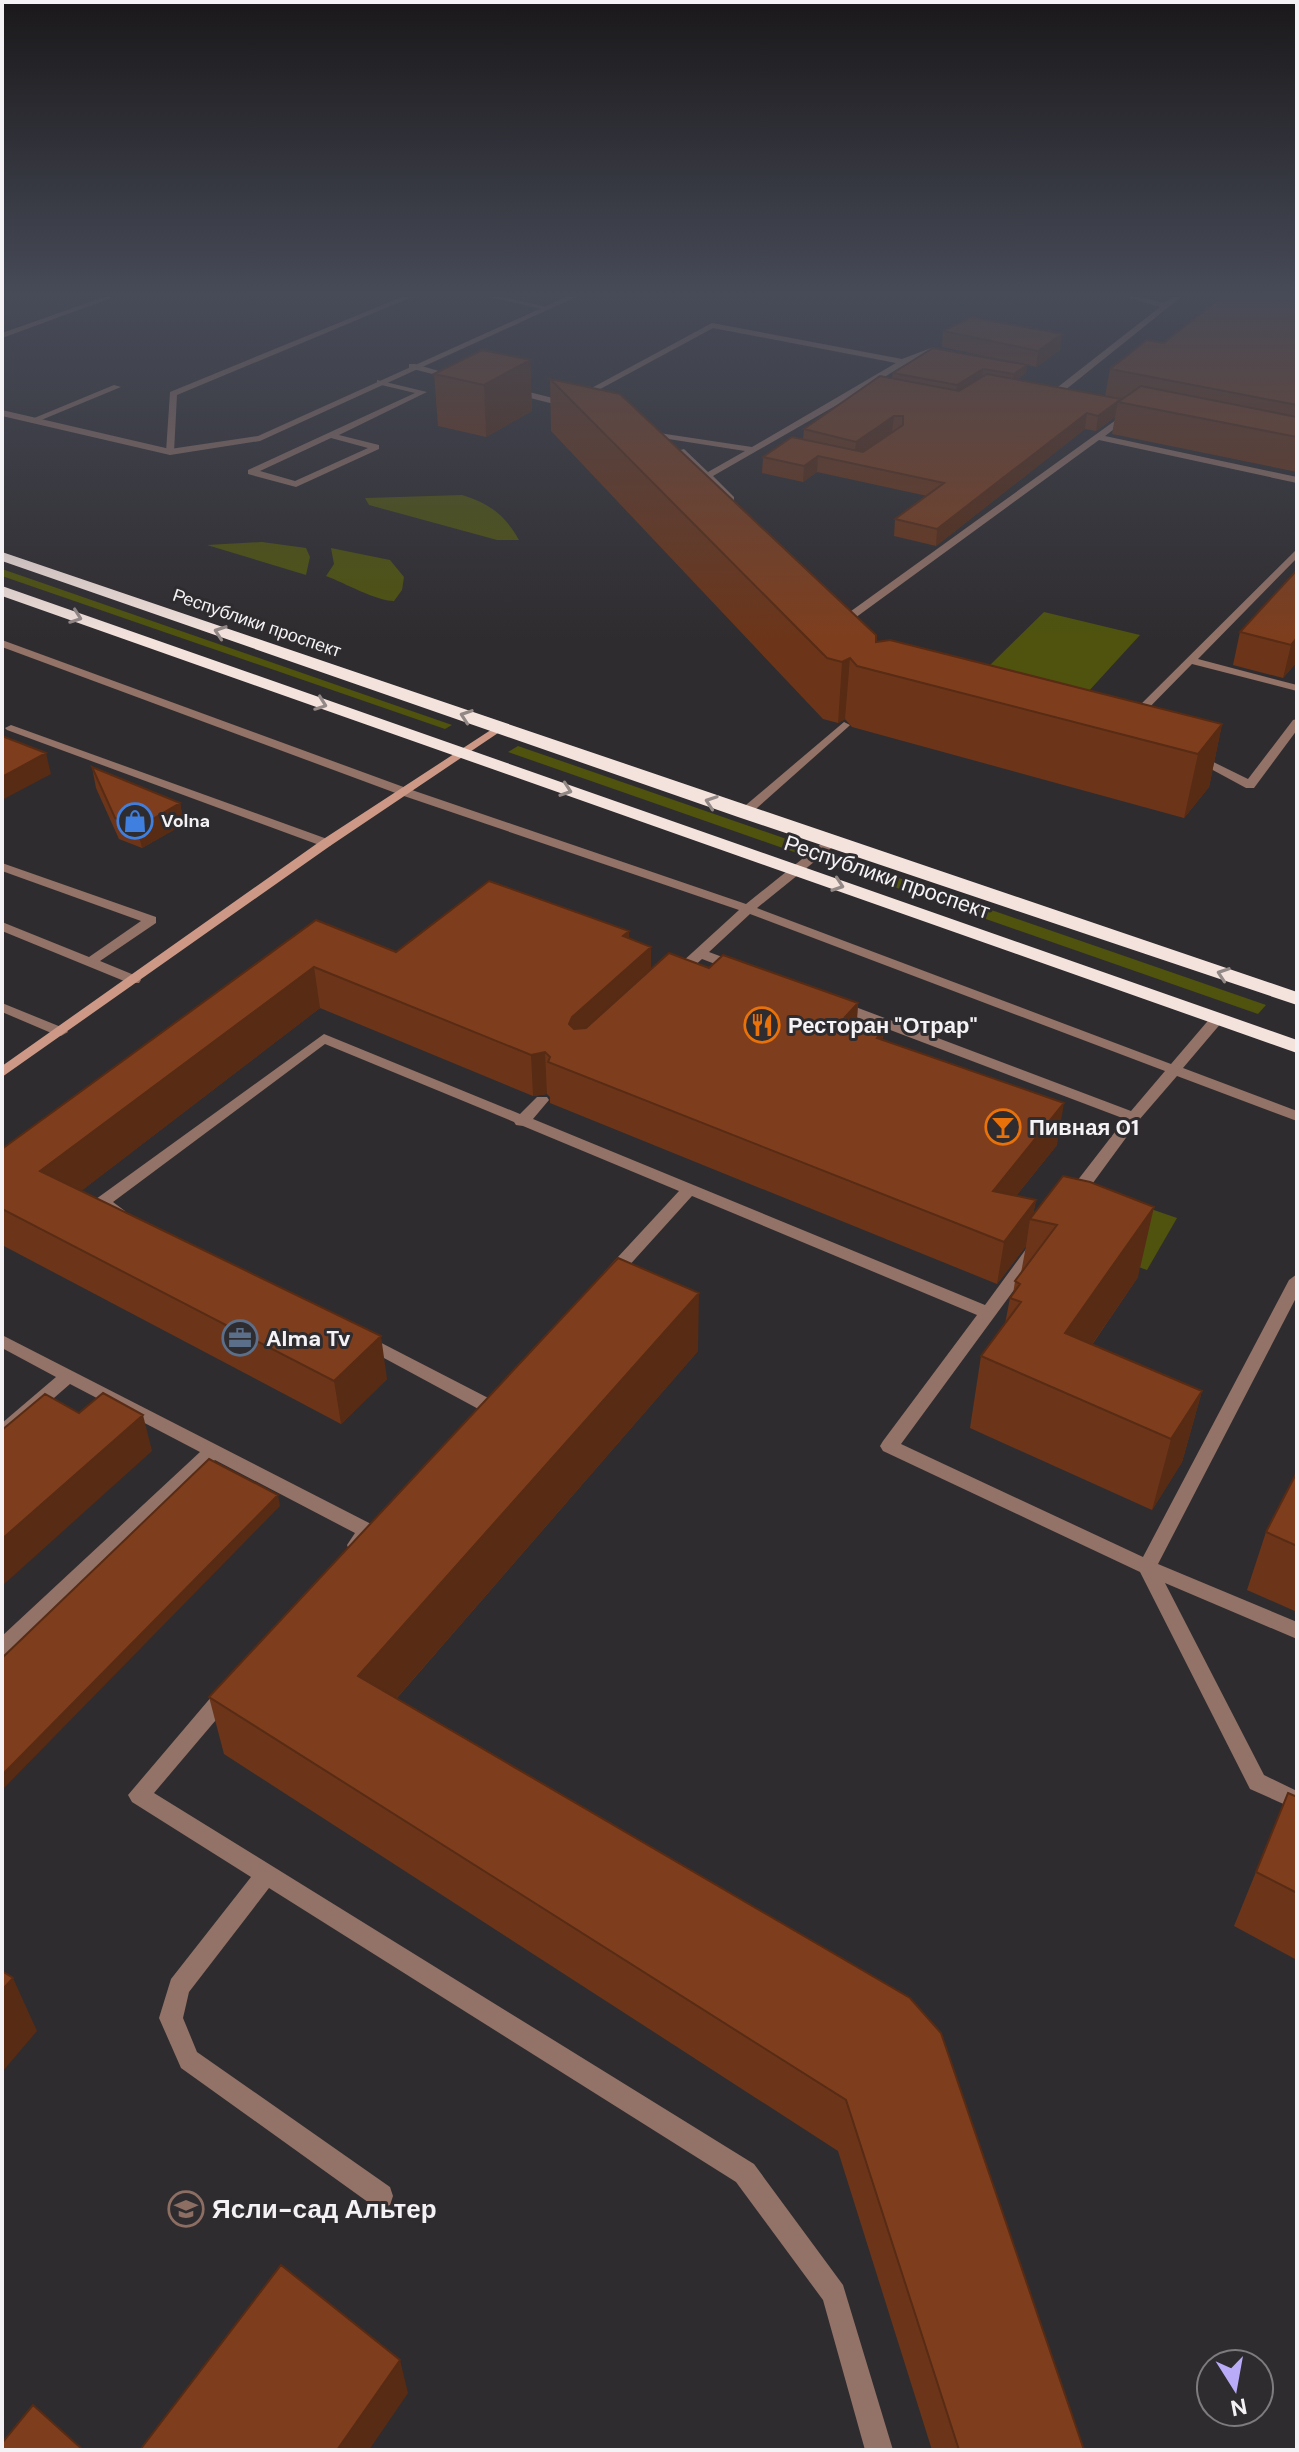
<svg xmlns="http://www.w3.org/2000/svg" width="1299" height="2452" font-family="'DM Sans',sans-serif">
<rect width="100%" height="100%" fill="#2f2c2f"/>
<!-- green -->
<path fill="#4f530d" d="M462 495C489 503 505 515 519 540H497L369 505 365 498Z
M262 542 306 548 310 557 306 575 207 545Z
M331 548 390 560 404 577 402 590 394 601C376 601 345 583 326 576L334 564Z
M2 569 452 725 445 729 2 576Z
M1044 612 1140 635 1087 693 987 668Z
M518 746 1266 1005 1258 1014 508 752Z
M1122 1199 1177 1218 1147 1270 1090 1250Z"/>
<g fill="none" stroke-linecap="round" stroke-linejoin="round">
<!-- lane -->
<path fill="#937267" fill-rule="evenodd" d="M104 297H114L2 338V333Z
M402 297H412L177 395 174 452 170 455 166 452 170 392Z
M489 297H503L551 308 547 310Z
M1127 297H1139L1164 303 1173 297H1181L1059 395 1061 399 1049 398V394L1160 307Z
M712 323 902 359 931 348 950 353 946 355 932 353 906 364 876 382 881 383V387L870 386 713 476 734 497V501L731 502 677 451 684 449 708 472 745 451 662 438 659 437V433L752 447 896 363 713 328 580 400 573 398Z
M409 364H415L459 377 452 379 409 368Z
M377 380 427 392 339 435 379 445V449L296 487 248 474V470L415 393 377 384ZM331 438 368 448 295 481 260 471Z
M114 385 121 387 34 423 27 421Z
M513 388 569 402 570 404 566 407 510 393V389Z
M1127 412 1134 414 1105 436 1297 477V483L1099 440 855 618H847V614Z
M1297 549V558L1198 659 1297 685V691L1192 664 1136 721H1128V717Z
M2 640 409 789 746 904 827 839H835V845L757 908 1171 1064 1212 1016H1222L1224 1019 1222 1022 1183 1068 1297 1111V1121L1177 1076 1139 1120 1079 1202H1067L1065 1198 1067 1194 1125 1119 835 1009 833 1006 835 1003H845L1131 1111 1165 1071 750 914 709 952 741 964V970H731L702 959 680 979H670L668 976 670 973 739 910 401 795 2 647Z
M1297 719V730L1254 788H1246L1187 756 1189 754H1197L1248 779 1293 720Z
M844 722 850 725 848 727 748 816H740V810Z
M11 725 330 840 332 843 330 846H322L7 730 5 728Z
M2 863 156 917V923L100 961 139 977 141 980 139 983H129L2 931V922L89 957 141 921 2 871Z
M2 1003 66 1029 68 1032 61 1036 56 1035 2 1012Z
M324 1034 520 1114 537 1097H547L549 1100 533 1119 985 1305 1029 1245H1041L1043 1249 1041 1253 901 1444 1143 1557 1289 1280 1297 1274V1296L1158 1564 1297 1622V1639L1165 1583 1264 1775 1297 1791V1810L1250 1789 1140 1572 883 1451 880 1446 883 1441 977 1315 692 1196 617 1279H605L603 1275 605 1271 679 1191 523 1126 516 1125 514 1122 325 1044 113 1202 125 1211 123 1215C113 1217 100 1211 94 1203L96 1199Z
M364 1334 496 1402 499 1407 496 1412H484L358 1344 355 1340 358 1336Z
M2 1335 375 1526 377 1531C371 1542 363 1555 349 1550L347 1545 355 1533 215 1460 9 1654 2 1656V1636L200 1452 70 1384 8 1438 2 1440V1423L56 1377 2 1348Z
M225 1686 232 1689 235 1695 232 1701 154 1793 754 2164 843 2285 893 2450H865L823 2300 736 2182 269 1888 189 1992 183 2018 197 2052 390 2187 393 2196 390 2205 381 2208 372 2205 181 2068 159 2018 171 1979 251 1877 132 1802 128 1795 218 1689Z"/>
<!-- street -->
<path fill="#937267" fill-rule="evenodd" d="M566 297H576L260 441 170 455 2 416V410L170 449 258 436Z"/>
<!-- secondary -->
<path fill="#cd9986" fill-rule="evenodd" d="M500 724 504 725V729L330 846 2 1077V1066L322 840Z"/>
<!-- highway -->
<path fill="#f4e3dd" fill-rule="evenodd" d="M2 552 1297 992V1005L738 817 2 561Z
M2 586 1297 1040V1053L2 596Z"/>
</g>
<!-- wall -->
<path fill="#6c3519" d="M1297 297V472L1112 434 1115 417 1096 431 1085 429 936 546 894 536 895 519 927 496 817 472 803 482 762 473 763 457 803 439 804 429 892 378 893 373 1027 365 942 347 943 331 1060 350 1036 367 1027 365 1026 373 1017 380 1105 396 1110 369 1164 343Z
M530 360 532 411 486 437 438 426 434 374Z
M550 379 876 642 1222 724 1209 787 1184 818 852 727 845 719 838 723 823 719 551 431Z
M1297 570V662L1283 678 1233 665 1240 632Z
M92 767 180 803 184 824 142 848 119 839 96 788Z
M316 920 396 952 629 938 651 970 709 968 858 1003 857 1021 883 1040 1057 1145 1016 1196 1036 1200 1033 1215 1063 1176 1138 1277 1092 1345 1202 1391 1182 1462 1152 1510 970 1428 981 1356 1005 1324 1010 1298 1013 1294 1015 1281 1021 1273 1026 1246 997 1284 550 1103V1097L547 1094 533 1096 320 1008 81 1191 387 1379 341 1424 2 1245V1149Z
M698 1351 397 1698 910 1998 1084 2450H932L838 2151 224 1754 209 1697Z
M1297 1472V1612L1247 1590 1266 1532Z
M1288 1793 1297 1797V1960L1234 1926Z"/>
<!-- shaded-wall -->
<path fill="#582b14" d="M1062 334 1060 350 1036 367 1038 351Z
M530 360 532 411 486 437 484 385Z
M1027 365 1026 373 1013 383 1014 374Z
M983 369 982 377 956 394 957 385Z
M1118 402 1115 417 1096 431 1098 416Z
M1087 413 1085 429 936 546 937 529Z
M894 416 892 432 854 458 856 442Z
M818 456 817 472 803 482 804 466Z
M1297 638V662L1283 678 1291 645Z
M850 658 845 719 838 723 842 662Z
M1222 724 1209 787 1184 818 1198 754Z
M46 753 51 774 2 800V777Z
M180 803 184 824 142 848 137 828Z
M629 931V966L651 947V987L573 1059 569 1024 572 1017 623 936Z
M314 967 320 1008 51 1214 40 1171Z
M858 1003 855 1044 845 1017Z
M884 1030 879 1072 877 1038Z
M545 1052 547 1094 533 1096 531 1055Z
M1064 1103 1057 1145 986 1233 993 1191Z
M1036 1200 1032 1219H1030L1026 1246 997 1284 1004 1242Z
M1154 1207 1138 1277 1060 1391 1065 1333Z
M699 1293 698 1351 367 1732 358 1676Z
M381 1336 387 1379 341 1424 334 1381Z
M1202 1391 1182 1462 1152 1510 1171 1439Z
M143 1415 152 1451 2 1586V1539Z
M278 1495 280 1506 2 1790V1775Z
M13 1978 37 2031 2 2072V1990Z
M400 2360 408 2393 369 2450H337Z"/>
<!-- building -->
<path fill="#7e3e1d" stroke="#582b14" stroke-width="2" d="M1221 297H1297V405L1110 369 1147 340 1164 343Z
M971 317 1062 334 1038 351 943 331Z
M933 348 1027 365 1014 374 983 369 957 385 893 373Z
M482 350 530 360 484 385 434 374Z
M987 374 1121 399 1098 416 1087 413 937 529 895 519 944 483 818 456 804 466 763 457 792 437 863 452 903 425V416H894L856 442 804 429 880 376 959 391Z
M550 379 620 394 876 635V642L890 640 1222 724 1198 754 857 666 850 658 842 662 827 658Z
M1141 386 1297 417V437L1118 402Z
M1297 570V638L1291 645 1240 632Z
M2 736 46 753 2 777Z
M92 767 180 803 137 828 115 818Z
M489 881 629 931 623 936 651 947 572 1017 569 1024 574 1029 586 1028 669 953 709 968 723 955 858 1003 845 1017 884 1030 877 1038 1064 1103 993 1191 1036 1200 1004 1242 548 1062 550 1057 545 1052 531 1055 314 967 40 1171 381 1336 334 1381 2 1209V1149L316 920 396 952Z
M1063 1176 1090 1182 1154 1207 1065 1333 1202 1391 1171 1439 981 1356 1021 1302 1010 1298 1020 1284 1015 1281 1057 1225 1030 1219Z
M618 1258 699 1293 358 1676 910 1998 941 2033 1084 2450H959L846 2100 209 1697Z
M103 1393 143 1415 2 1539V1430L45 1394 79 1413Z
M209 1459 278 1495 2 1775V1658Z
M1297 1472V1546L1266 1532Z
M1288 1793 1297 1797V1893L1256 1872Z
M2 1971 13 1978 2 1990Z
M281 2265 400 2360 337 2450H140Z
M33 2405 83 2450H2V2443Z"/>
<!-- one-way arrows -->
<defs><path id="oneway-chevron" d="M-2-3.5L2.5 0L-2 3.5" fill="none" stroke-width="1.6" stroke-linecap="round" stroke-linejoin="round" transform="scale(2)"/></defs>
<g stroke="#928886">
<use href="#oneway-chevron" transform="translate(76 617) rotate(20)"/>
<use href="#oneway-chevron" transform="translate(220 632) rotate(-161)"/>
<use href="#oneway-chevron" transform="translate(321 704) rotate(20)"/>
<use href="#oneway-chevron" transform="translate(466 716) rotate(-161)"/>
<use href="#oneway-chevron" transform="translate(566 790) rotate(19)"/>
<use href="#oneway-chevron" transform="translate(711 802) rotate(-161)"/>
<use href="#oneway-chevron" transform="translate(838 885) rotate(19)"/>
<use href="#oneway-chevron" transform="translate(1223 974) rotate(-161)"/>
</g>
<!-- sky -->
<linearGradient id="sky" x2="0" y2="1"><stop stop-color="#1a181a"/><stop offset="0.46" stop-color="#474b58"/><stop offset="1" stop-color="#474b58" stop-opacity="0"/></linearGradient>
<rect width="1299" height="640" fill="url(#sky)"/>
<!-- icons -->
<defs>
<symbol id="shop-ring" viewBox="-11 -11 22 22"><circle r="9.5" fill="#2f2c2f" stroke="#3f7fe0" stroke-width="1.5"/><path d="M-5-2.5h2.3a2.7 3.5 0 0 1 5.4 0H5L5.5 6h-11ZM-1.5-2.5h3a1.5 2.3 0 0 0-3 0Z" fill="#3f7fe0"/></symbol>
<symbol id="restaurant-ring" viewBox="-11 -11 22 22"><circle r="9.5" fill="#2f2c2f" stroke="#e8710a" stroke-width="1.5"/><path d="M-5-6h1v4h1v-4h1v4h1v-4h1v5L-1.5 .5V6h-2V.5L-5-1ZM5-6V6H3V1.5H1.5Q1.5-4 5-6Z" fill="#e8710a"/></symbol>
<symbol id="bar-ring" viewBox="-11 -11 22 22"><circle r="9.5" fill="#2f2c2f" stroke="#e8710a" stroke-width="1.5"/><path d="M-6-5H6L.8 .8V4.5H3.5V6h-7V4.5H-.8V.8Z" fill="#e8710a"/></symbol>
<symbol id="office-ring" viewBox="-11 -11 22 22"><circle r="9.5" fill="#2f2c2f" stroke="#5c6f8a" stroke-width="1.5"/><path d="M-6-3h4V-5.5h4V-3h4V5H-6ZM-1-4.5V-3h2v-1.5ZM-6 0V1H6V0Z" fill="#5c6f8a"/></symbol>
<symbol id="school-ring" viewBox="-11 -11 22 22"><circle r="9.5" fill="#2f2c2f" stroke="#8d6e63" stroke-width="1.5"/><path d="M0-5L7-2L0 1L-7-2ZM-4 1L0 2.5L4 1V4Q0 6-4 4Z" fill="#8d6e63"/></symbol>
</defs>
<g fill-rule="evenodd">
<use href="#shop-ring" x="115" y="801" width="40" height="40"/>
<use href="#restaurant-ring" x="742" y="1005" width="40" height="40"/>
<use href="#bar-ring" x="983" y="1107" width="40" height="40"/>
<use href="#office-ring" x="220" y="1318" width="40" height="40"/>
<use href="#school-ring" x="166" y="2189" width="40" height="40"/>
</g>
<g text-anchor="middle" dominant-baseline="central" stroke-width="6" stroke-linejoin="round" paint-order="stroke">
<!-- far-street labels -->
<g font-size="18" fill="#f5f2f5" stroke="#2f2c2f">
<text transform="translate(257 623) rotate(19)">Республики проспект</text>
</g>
<!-- far-poi labels -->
<g font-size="18" font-weight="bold" fill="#f5f2f5" stroke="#2f2c2f" text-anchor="start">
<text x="161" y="821">Volna</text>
</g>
<!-- street labels -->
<g font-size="22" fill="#f5f2f5" stroke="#2f2c2f">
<text transform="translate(887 877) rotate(19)">Республики проспект</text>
</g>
<!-- poi labels -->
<g font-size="22" font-weight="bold" fill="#f5f2f5" stroke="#2f2c2f" text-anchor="start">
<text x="788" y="1025">Ресторан "Отрар"</text>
<text x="1029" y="1127">Пивная 01</text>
<text x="266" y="1338">Alma Tv</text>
</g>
<!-- near-poi labels -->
<g font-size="26" font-weight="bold" fill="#f5f2f5" stroke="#2f2c2f" text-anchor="start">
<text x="212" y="2209">Ясли-сад Альтер</text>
</g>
</g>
<!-- border -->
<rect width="1299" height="2452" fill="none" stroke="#f5f2f5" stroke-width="8"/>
<!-- north arrow -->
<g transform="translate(1235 2388) rotate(169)"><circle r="38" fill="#2f2c2f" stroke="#7e7b7e" stroke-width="2"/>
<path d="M0-6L14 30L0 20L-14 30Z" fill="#b9abf7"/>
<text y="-12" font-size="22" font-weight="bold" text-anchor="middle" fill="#f5f2f5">N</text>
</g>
</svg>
